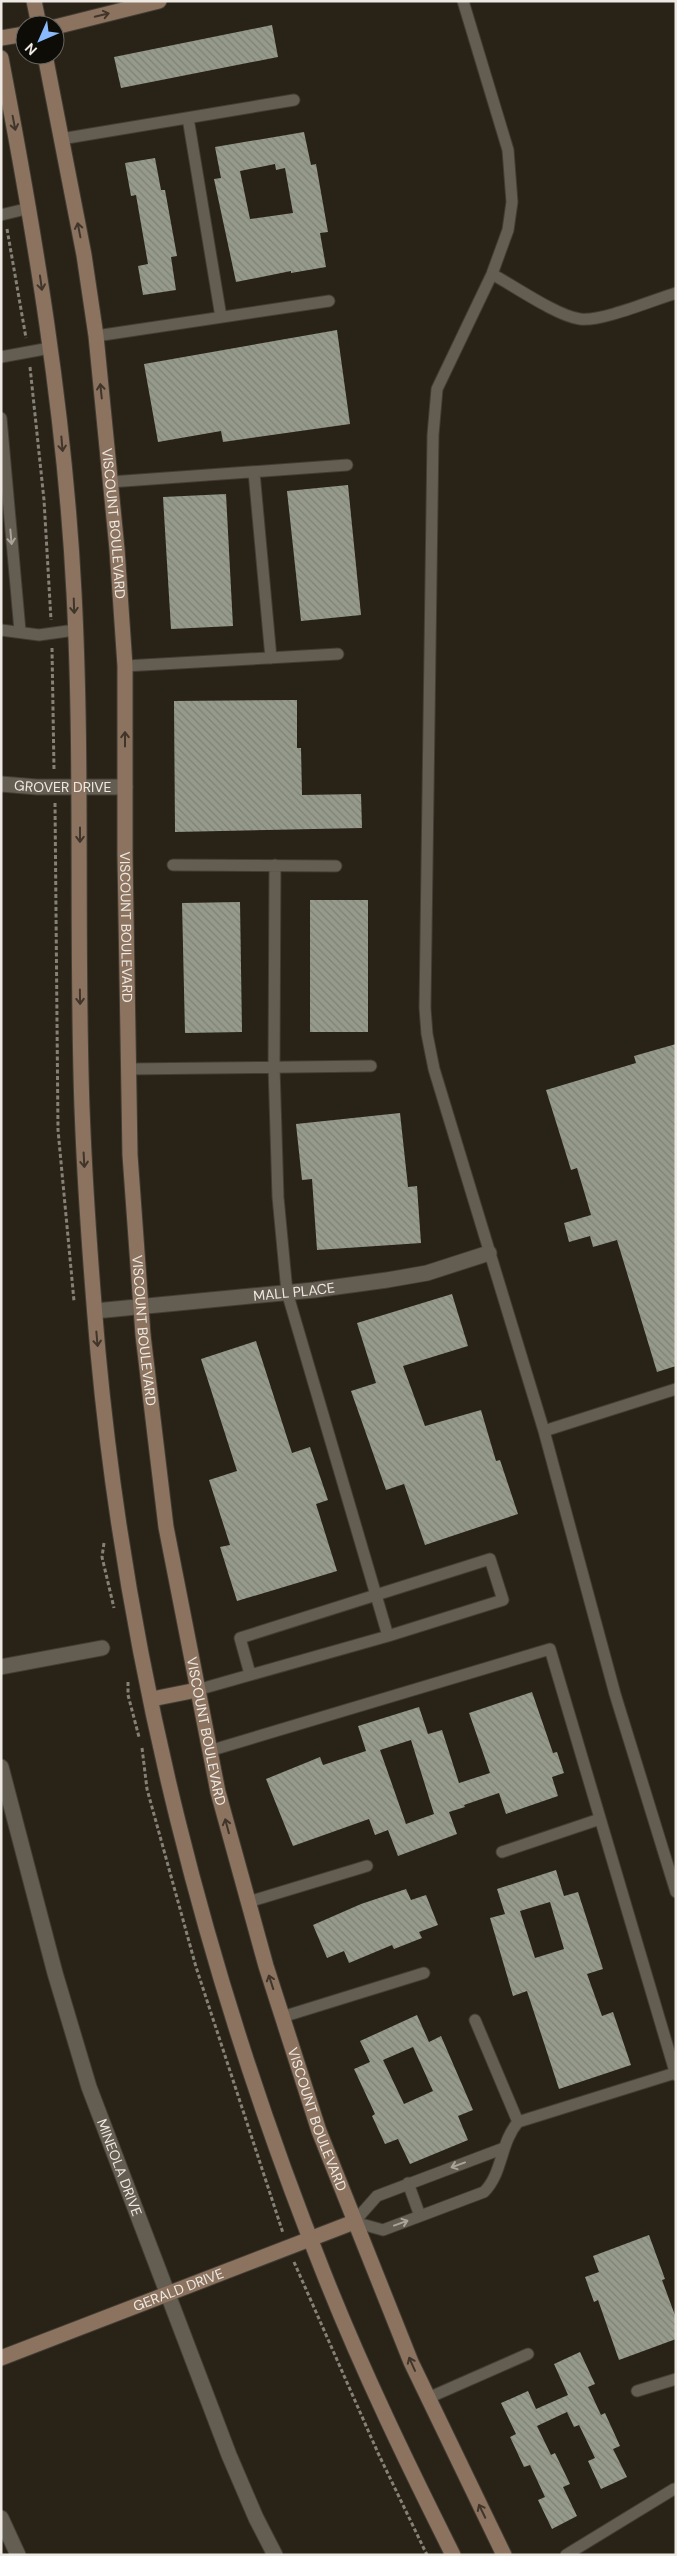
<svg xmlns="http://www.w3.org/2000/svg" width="677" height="2556" font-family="'DM Sans',sans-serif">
<defs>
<pattern id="building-back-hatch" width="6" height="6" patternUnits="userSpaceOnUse" patternTransform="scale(1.25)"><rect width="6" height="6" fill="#969a8b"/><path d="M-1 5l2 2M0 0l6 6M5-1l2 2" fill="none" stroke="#7e8176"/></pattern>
</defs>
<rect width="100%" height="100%" fill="#282217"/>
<!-- building -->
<path fill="url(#building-back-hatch)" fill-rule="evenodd" d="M272 25 278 57 121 88 114 57Z
M304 132 311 165 316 164 328 232 320 233 326 267 291 273V271L236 282 214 179 221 178 215 147ZM275 164 276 170 285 168 293 213 250 219 240 171Z
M155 158 161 190H165L177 256 171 257 176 290 143 295 138 266 148 264 136 195 131 196 125 163Z
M337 330 350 424 223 442 221 431 158 442 144 364Z
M348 485 361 615 301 621 287 491Z
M226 494 233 626 171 629 163 497Z
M297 700V748H301L302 795 361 794 362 828 175 832 174 701Z
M310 900H368V1032H310Z
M240 902 242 1032 185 1033 182 903Z
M676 1044V1366L657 1372 617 1240 593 1247 590 1236 569 1242 564 1223 591 1215 577 1168 571 1170 546 1090 636 1063 634 1056Z
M400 1113 408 1187 417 1186 421 1243 317 1250 312 1179 302 1180 296 1124Z
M452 1294 468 1346 403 1366 425 1426 481 1410 496 1461 500 1460 518 1514 425 1545 404 1484 386 1490 351 1391 376 1383 357 1323Z
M256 1341 292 1453 310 1447 328 1500 316 1504 337 1571 237 1601 220 1547 230 1545 209 1480 237 1471 201 1359Z
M532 1692 553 1753 557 1752 564 1773 552 1777 558 1796 506 1814 499 1793 464 1805 465 1807 449 1812 457 1834 398 1856 388 1830 375 1835 369 1819 293 1846 266 1779 320 1757 323 1765 366 1751 358 1726 419 1707 428 1734 442 1730 459 1783 490 1773 469 1713ZM411 1740 434 1814 406 1824 380 1750Z
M556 1870 564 1896 578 1892 603 1969 587 1974 602 2016 613 2012 631 2065 559 2089 527 1991 513 1996 490 1918 505 1914 497 1889ZM550 1902 564 1949 535 1958 520 1911Z
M406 1889 411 1900 426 1895 438 1925 419 1932 422 1938 394 1949 392 1945 349 1963 344 1951 327 1958 313 1925 361 1904Z
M417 2015 429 2042 441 2036 473 2110 458 2116 468 2140 410 2164 398 2139 385 2144 372 2116 375 2114 354 2069 370 2062 360 2041ZM413 2047 433 2091 404 2104 383 2060Z
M649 2235 665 2279 662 2280 676 2318V2339L619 2360 598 2300 594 2302 585 2277 599 2272 593 2256Z
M580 2352 595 2384 588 2387 601 2415 605 2413 620 2446 613 2449 627 2477 601 2489 588 2461 595 2458 579 2425 574 2427 567 2412 537 2426 551 2455 555 2453 570 2484 563 2487 577 2516 552 2529 538 2500 545 2497 530 2465 524 2467 510 2437 516 2434 501 2403 528 2391 536 2409 568 2395 554 2364Z"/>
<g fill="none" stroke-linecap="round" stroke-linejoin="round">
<defs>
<path id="lane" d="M463 1 508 150 512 202 508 230 492 274 437 389 433 435 425 1008 427 1034 434 1069 544 1431 615 1694 676 1892
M188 118 221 317
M61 139 294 100
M1 215 30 208
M492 274C514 286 557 316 580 319 601 322 653 300 676 293
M96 336 329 301
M1 357 50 348
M1 418 20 631
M254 472 271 658
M110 482 347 465
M1 630 39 635 75 630
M125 666 338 654
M173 865 336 866
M275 865 274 1067 278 1197 287 1292 388 1636
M128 1069 371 1066
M544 1431 676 1389
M197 1690 388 1636 503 1600 490 1559 240 1638 250 1674
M209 1751 550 1649 676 2075
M502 1852 600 1819
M248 1902 367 1866
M282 2017 424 1973
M475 2020 518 2122
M504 2148 377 2196 354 2222 383 2230 484 2192C503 2173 500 2143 518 2122L675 2073
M408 2183 420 2216
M637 2391 676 2379
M428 2398 528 2354
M566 2555 674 2489"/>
<g id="street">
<path id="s1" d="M1 784 37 787H125"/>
<path id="s2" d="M95 1311 314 1290 387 1280 427 1273 489 1253"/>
<path d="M1 1667 102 1648"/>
<path id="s3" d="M1 1767 55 1973 89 2087 229 2455 256 2518 275 2555"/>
<path d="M1 2518 18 2555"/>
</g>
<g id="secondary">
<path d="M34 1 39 25"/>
<path d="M55 27 159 1"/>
<path d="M1 38 25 34"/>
<path id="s4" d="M45 55 84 255 96 336 117 549 125 666V855L130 1155 143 1335 166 1527 218 1792 266 1966 319 2131 411 2362 504 2555"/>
<path d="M1 58C35 235 65 413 74 593 83 765 76 936 82 1108 85 1189 91 1271 98 1352 127 1667 207 1981 324 2274 362 2370 407 2463 453 2555"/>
<path d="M152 1699 197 1690"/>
<path id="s5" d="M1 2358 354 2222"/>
</g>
</defs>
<!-- lane casing -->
<use href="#lane" stroke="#423d34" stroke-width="13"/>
<!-- street casing -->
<use href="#street" stroke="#423d34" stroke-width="17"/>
<!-- secondary casing -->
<use href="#secondary" stroke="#423d34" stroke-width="17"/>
<!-- path -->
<path stroke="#868177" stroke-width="3" stroke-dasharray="4 2.5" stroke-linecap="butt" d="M7 229 26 338
M30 367 44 500 51 620
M52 648 54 770
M55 803 58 1130 74 1301
M104 1543 102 1557 114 1608
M128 1682V1695L139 1737
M142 1748 147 1789 196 1967 283 2233
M294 2262 378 2453 427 2555"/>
<!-- lane -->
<use href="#lane" stroke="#645d51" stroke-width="11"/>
<!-- street -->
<use href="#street" stroke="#645d51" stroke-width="15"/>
<!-- secondary -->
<use href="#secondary" stroke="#8c735f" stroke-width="15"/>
</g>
<!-- one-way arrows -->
<defs><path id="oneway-shaft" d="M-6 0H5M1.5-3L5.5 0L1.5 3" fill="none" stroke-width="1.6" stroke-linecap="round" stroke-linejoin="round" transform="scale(1.25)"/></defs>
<g stroke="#40352a">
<use href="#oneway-shaft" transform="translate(102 15) rotate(-14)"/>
<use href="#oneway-shaft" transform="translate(14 123) rotate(79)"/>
<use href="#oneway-shaft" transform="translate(79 230) rotate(-101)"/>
<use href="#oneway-shaft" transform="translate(41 283) rotate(82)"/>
<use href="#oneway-shaft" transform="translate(101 391) rotate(-96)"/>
<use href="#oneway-shaft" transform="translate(62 444) rotate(85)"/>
<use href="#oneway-shaft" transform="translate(74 606) rotate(88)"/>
<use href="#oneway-shaft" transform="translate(125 739) rotate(-90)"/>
<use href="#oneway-shaft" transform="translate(80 835) rotate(90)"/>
<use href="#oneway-shaft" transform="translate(80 997) rotate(89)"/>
<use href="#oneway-shaft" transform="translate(84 1160) rotate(87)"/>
<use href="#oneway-shaft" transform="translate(97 1339) rotate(85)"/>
<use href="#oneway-shaft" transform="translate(227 1826) rotate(-105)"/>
<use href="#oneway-shaft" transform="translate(271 1982) rotate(-108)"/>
<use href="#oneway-shaft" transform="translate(412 2364) rotate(-114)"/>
<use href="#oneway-shaft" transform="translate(482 2511) rotate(-116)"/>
</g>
<g stroke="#a9a49a">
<use href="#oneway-shaft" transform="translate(11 537) rotate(85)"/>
<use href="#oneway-shaft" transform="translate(458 2165) rotate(160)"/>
<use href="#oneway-shaft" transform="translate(401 2223) rotate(-20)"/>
</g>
<g text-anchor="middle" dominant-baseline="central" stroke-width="5" stroke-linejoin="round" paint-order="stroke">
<!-- street labels -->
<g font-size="14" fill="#eeeae3" stroke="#0e0c07">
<text stroke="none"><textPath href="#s4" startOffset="474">VISCOUNT BOULEVARD</textPath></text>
<text stroke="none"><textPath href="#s1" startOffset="62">GROVER DRIVE</textPath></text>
<text stroke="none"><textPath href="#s4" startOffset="878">VISCOUNT BOULEVARD</textPath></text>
<text stroke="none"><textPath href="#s2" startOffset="200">MALL PLACE</textPath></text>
<text stroke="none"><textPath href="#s4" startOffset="1282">VISCOUNT BOULEVARD</textPath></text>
<text stroke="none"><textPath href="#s4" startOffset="1688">VISCOUNT BOULEVARD</textPath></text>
<text stroke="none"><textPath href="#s4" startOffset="2092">VISCOUNT BOULEVARD</textPath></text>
<text stroke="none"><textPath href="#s3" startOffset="418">MINEOLA DRIVE</textPath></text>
<text stroke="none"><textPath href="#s5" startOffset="190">GERALD DRIVE</textPath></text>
</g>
</g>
<!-- border -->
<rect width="677" height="2556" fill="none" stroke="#eeeae3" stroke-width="5"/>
<!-- north arrow -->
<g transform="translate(40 40) rotate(225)"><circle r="24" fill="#0e0c07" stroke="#68655f"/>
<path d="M0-4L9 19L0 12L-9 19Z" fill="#8abafc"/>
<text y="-8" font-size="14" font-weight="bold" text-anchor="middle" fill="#eeeae3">N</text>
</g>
</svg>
